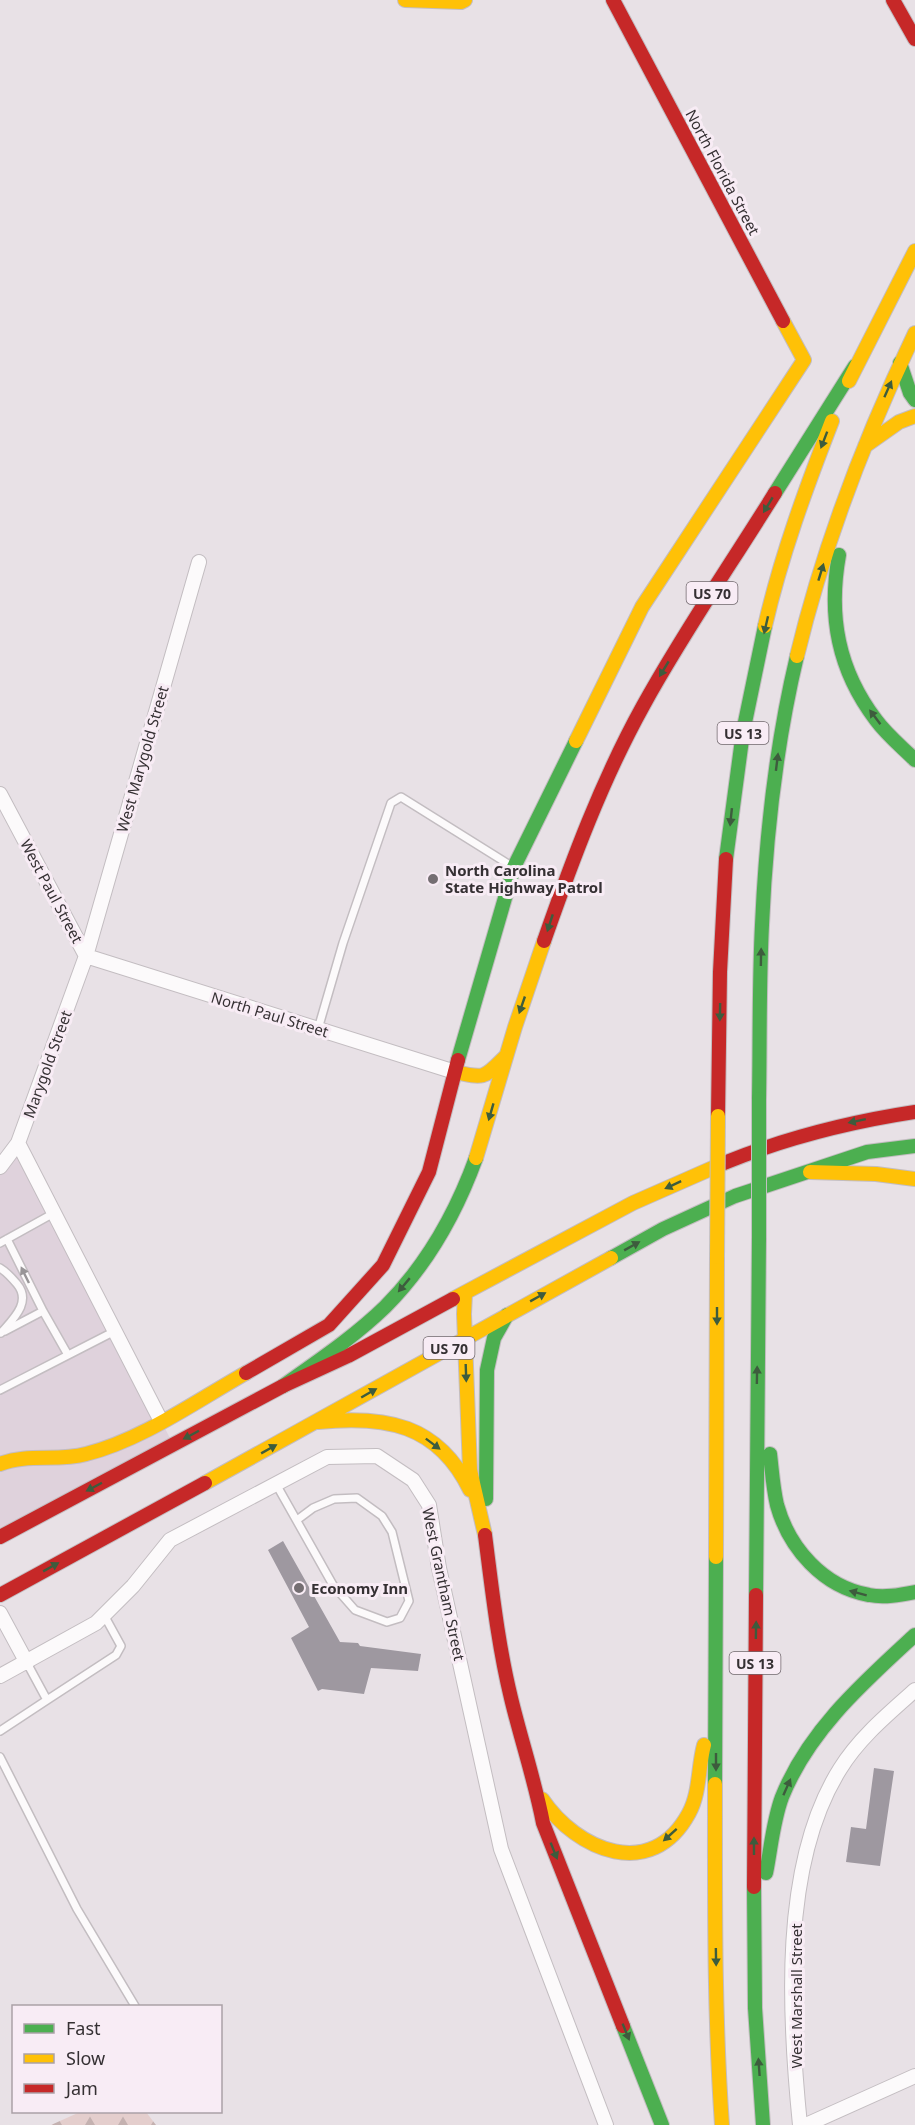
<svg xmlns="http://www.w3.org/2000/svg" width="915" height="2125" font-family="'Noto Sans',sans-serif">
<defs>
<pattern id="forest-firs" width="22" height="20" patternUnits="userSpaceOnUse" patternTransform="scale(1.5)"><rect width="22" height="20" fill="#e4cecd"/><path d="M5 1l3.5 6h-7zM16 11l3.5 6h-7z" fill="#c4b1b0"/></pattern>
</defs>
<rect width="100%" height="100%" fill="#e8e1e6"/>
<!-- built -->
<path fill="#dfd2dc" d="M18 1143 173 1444 0 1538V1167Z"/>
<!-- forest -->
<path fill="url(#forest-firs)" d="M80 2112H146L156 2125H51Z"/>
<!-- building -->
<path fill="#9e98a0" d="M283 1541 340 1642 358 1643 360 1646 421 1654 418 1671 371 1668 364 1694 322 1689 318 1691 291 1638 309 1627 268 1550Z
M874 1768 894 1771 880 1866 846 1862 851 1827 866 1829Z"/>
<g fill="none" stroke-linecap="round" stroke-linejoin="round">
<defs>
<path id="lane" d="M318 1029 343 943 391 803 401 797 513 867
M7 1239 43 1311 68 1355
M0 1243 54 1213
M0 1268C7 1272 12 1278 17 1284 32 1302 13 1319 1 1333
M5 1331 43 1311
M0 1390 115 1331
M276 1484 333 1585 355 1610 387 1622 400 1618 409 1601 392 1532 382 1516 357 1498 334 1499 313 1508 297 1520
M47 1700 116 1655 121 1646 104 1615
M0 1731 47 1700 27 1663
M0 1757 77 1909 135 2006"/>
<path id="street" d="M0 794 86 956
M86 956 455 1072
M18 1143 161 1421
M0 1167 18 1143 86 956 199 562
M0 1613 27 1663
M0 1676 96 1623 133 1586 170 1540 327 1457 377 1456 413 1480 429 1505 439 1568 501 1849 606 2125
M800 2125C789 2016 780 1864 840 1769 859 1738 888 1714 915 1690
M806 2125 915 2076"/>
<path id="fast" d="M900 363 910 393 915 400
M775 493 855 366
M839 555C828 616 838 670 876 720 887 735 902 747 915 760
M726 859 743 732 765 626
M458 1060 514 867 576 741
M759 1099C760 1041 759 983 762 925 766 835 776 744 797 656
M611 1258 663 1229 735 1196 867 1152 915 1146
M283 1386C318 1361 354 1337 385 1307 427 1265 456 1213 476 1158
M770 1454C772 1471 773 1488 777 1505 789 1548 823 1587 869 1595 884 1598 900 1595 915 1592
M486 1499 487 1370 494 1338 507 1315
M756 1595 759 1238
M715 1784 716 1557
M766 1873C771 1848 773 1821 782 1797 809 1730 864 1682 915 1635
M754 1887 755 2008 763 2125
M623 2026 662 2125"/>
<path id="slow" d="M405 0 461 2 465 0
M849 381 915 251
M865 446 899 422 915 416
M765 626C781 556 806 488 832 421
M797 656C824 544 865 437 915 333
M576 741 642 607 804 360 783 321
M455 1072C486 1079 484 1078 506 1056
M476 1158 515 1027 544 941
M810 1172 876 1174 915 1179
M465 1294 464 1314 470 1470 485 1535
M453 1299 633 1203 724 1163
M318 1422C385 1415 438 1424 470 1490
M0 1464C28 1453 58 1462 86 1454 142 1440 196 1401 246 1373
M205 1483 611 1258
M716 1557 717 1257
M715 1784C715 1898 714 2012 722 2125
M542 1799C577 1851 652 1882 689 1813 700 1793 698 1767 704 1745"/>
<path id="jam" d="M613 0 783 321
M893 0 915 39
M544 941C572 861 602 780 643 706 683 633 731 564 775 493
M718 1116 720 972 726 859
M724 1163C786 1138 849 1122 915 1112
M246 1373 329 1325 383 1265 429 1172 458 1060
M485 1535C492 1589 498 1645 511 1698 521 1740 535 1781 543 1823L623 2026
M0 1537 283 1386 348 1356 453 1299
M0 1595 205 1483
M754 1887 756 1595"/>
</defs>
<!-- lane casing -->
<use href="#lane" stroke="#c3bdc1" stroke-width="10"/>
<!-- street casing -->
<use href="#street" stroke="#c3bdc1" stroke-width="16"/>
<!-- fast casing -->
<use href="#fast" stroke="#c3bdc1" stroke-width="16"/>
<!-- slow casing -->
<use href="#slow" stroke="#c3bdc1" stroke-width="16"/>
<!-- jam casing -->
<use href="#jam" stroke="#c3bdc1" stroke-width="16"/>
<!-- lane -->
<use href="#lane" stroke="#fcfafb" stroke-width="7"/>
<!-- street -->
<use href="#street" stroke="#fcfafb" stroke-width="14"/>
<!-- fast -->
<use href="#fast" stroke="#4caf50" stroke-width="14"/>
<!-- slow -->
<use href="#slow" stroke="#ffc107" stroke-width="14"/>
<!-- jam -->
<use href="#jam" stroke="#c62828" stroke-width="14"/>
<defs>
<path id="fast-bridge" d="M759 1099V1238"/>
<path id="slow-bridge" d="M717 1257 718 1116"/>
</defs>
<!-- fast-bridge casing -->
<use href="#fast-bridge" stroke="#c3c0c2" stroke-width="16" stroke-linecap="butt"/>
<!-- slow-bridge casing -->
<use href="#slow-bridge" stroke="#c3c0c2" stroke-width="16" stroke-linecap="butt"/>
<!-- fast-bridge -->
<use href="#fast-bridge" stroke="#4caf50" stroke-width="14"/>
<!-- slow-bridge -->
<use href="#slow-bridge" stroke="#ffc107" stroke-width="14"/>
</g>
<!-- one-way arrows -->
<defs><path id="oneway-solid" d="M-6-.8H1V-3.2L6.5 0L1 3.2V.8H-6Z" transform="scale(1.5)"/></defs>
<g fill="#3d5c3d">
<use href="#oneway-solid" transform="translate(888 389) rotate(-66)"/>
<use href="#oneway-solid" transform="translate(824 440) rotate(111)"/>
<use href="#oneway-solid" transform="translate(768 505) rotate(121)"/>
<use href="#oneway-solid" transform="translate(821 572) rotate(-73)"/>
<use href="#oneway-solid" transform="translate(766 625) rotate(103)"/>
<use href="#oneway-solid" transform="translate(664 669) rotate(121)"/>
<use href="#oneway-solid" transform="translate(875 717) rotate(-127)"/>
<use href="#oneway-solid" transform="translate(777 762) rotate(-83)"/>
<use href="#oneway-solid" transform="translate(731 817) rotate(96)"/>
<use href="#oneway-solid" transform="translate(550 923) rotate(108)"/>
<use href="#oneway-solid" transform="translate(761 957) rotate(-89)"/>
<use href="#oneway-solid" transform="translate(522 1005) rotate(109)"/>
<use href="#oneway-solid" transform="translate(720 1012) rotate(91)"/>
<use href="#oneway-solid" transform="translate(491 1112) rotate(106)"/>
<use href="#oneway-solid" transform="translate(857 1121) rotate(168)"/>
<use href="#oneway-solid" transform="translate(673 1185) rotate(155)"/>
<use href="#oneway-solid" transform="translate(632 1246) rotate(-29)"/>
<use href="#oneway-solid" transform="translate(404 1285) rotate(130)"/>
<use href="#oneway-solid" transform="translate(538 1297) rotate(-29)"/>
<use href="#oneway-solid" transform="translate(717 1316) rotate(90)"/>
<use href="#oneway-solid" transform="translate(466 1373) rotate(88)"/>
<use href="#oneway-solid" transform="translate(757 1375) rotate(-89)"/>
<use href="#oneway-solid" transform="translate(369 1393) rotate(-30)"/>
<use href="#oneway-solid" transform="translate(191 1435) rotate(152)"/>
<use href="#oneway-solid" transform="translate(433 1444) rotate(37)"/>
<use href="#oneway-solid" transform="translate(269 1449) rotate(-29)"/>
<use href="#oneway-solid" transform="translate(94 1487) rotate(152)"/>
<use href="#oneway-solid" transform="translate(51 1567) rotate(-29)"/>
<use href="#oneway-solid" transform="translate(858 1593) rotate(-165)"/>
<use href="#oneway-solid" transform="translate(756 1630) rotate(-89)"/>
<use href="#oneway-solid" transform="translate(716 1762) rotate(90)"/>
<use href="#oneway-solid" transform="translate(787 1787) rotate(-66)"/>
<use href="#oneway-solid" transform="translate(670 1835) rotate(138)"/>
<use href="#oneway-solid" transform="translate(754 1846) rotate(-90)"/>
<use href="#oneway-solid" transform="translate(554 1851) rotate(68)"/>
<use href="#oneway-solid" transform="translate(716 1957) rotate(89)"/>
<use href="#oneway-solid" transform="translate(626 2032) rotate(68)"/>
<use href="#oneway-solid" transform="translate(759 2067) rotate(-94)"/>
</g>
<use fill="#989597" href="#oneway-solid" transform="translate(25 1275) rotate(-116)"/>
<!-- markers -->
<g fill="#746e72" stroke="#f8ecf5" stroke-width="2">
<circle cx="433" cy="879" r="6"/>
<circle cx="299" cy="1588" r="6"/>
</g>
<g text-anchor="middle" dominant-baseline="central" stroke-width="6" stroke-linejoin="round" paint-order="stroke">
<!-- shield labels -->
<g fill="#f8ecf5" stroke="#70686d" stroke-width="1.5">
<rect x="686.5" y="582" width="51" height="22" rx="4.5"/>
<rect x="717.5" y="722" width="51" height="22" rx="4.5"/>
<rect x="423.5" y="1337" width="51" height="22" rx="4.5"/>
<rect x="729.5" y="1652" width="51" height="22" rx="4.5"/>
</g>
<g font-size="14" font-weight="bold" fill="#353033">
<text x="712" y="593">US 70</text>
<text x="743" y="733">US 13</text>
<text x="449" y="1348">US 70</text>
<text x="755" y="1663">US 13</text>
</g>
<!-- street labels -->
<g font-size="15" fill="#353033" stroke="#f8ecf5">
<text transform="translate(723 172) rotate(62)">North Florida Street</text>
<text transform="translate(142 759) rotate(-74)">West Marygold Street</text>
<text transform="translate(52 891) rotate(62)">West Paul Street</text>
<text transform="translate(270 1014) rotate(17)">North Paul Street</text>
<text transform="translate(47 1064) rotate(-70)">Marygold Street</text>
<text transform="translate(444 1584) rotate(78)">West Grantham Street</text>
<text transform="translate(796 1996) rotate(-90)">West Marshall Street</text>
</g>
<!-- poi labels -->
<g font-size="15" font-weight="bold" fill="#353033" stroke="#f8ecf5" text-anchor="start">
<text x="445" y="870">North Carolina<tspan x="445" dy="17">State Highway Patrol</tspan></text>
<text x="311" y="1588">Economy Inn</text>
</g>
</g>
<!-- legend -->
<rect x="12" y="2005" width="210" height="108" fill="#f8ecf5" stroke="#aaa1a7" stroke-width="1.5"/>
<rect x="24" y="2024" width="30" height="9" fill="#4caf50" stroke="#aaa1a7" stroke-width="1.5"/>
<text x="66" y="2035" font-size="18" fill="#353033">Fast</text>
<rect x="24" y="2054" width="30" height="9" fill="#ffc107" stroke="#aaa1a7" stroke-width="1.5"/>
<text x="66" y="2065" font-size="18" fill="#353033">Slow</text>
<rect x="24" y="2084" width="30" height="9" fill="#c62828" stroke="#aaa1a7" stroke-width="1.5"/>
<text x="66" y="2095" font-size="18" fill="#353033">Jam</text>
</svg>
